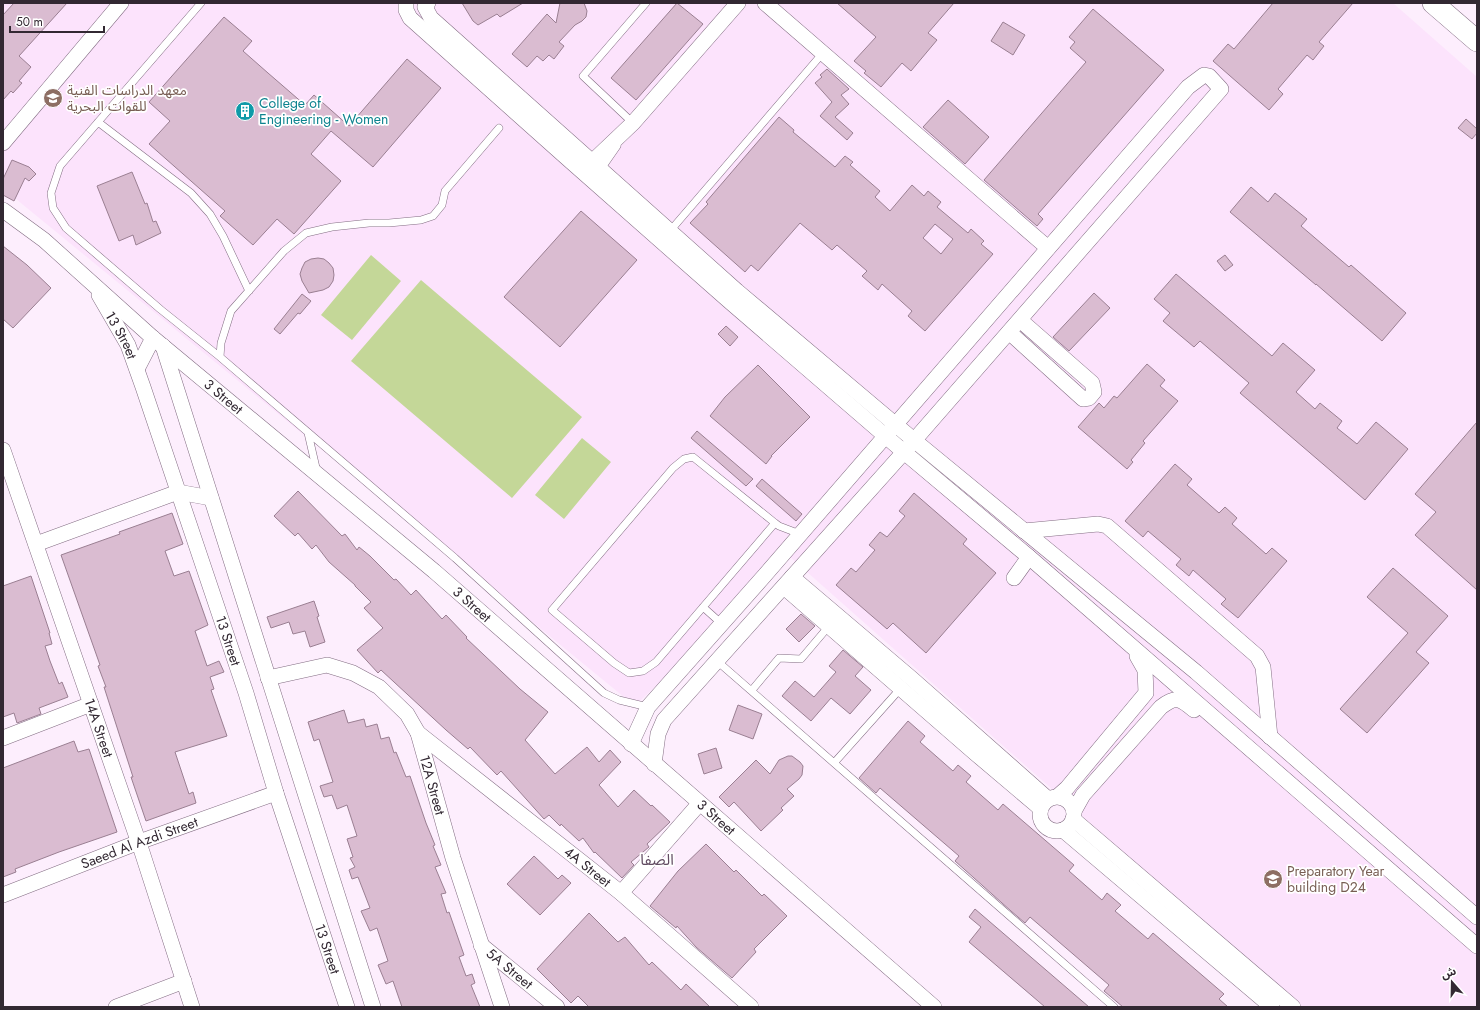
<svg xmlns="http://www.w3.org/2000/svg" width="1480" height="1010" font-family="Jost,'Noto Sans Arabic',sans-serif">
<rect width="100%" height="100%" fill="#fdeefd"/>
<!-- built -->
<path fill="#fce3fc" d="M3 3H1393L1477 77V1007H1298L789 556 635 706 16 199 3 192Z"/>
<!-- green -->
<path fill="#c4d798" d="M371 255 401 281 352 340 321 315Z
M421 280 582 417 512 498 351 361Z
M582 438 611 462 564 519 535 495Z"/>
<!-- building -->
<path fill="#dabcd1" stroke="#9a7f92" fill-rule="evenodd" d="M14 3H67L19 56 31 67 19 81 22 83 13 93 11 91 3 100V15Z
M462 3H523L500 17 497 14 478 25 473 21Z
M560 3H584L587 11 586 17 582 21 575 25 559 42 564 46 554 59 549 55 543 61 537 56 527 67 512 54 547 14 556 23Z
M677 3 703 24 636 100 611 78Z
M837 3H954L928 33 937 40 911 71 902 63 881 87 864 73 866 71 854 61 876 37Z
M1273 3H1353L1319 42 1324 46 1313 60 1307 55 1278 89 1283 94 1269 110 1213 61 1228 44 1234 49Z
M1093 9 1164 70 1038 214 1043 219 1037 226 984 180 1086 62 1070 48 1075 42 1069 37Z
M224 17 252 41 243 51 268 73 305 105 314 95 349 126 407 59 441 88 373 167 331 131 311 154 341 181 294 234 277 219 253 245 220 216 225 211 149 144 170 121 149 102Z
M1003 22 1025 35 1013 55 991 41Z
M827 69 849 89 841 95 849 104 835 117 853 133 847 140 820 116 832 102 815 83 822 77 820 75Z
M948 100 989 137 965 164 923 127Z
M779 117 794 130 793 132 835 167 845 156 853 162 850 165 880 191 875 197 890 211 912 185 924 196 928 191 941 202 937 207 968 233 971 229 984 241 981 244 993 254 925 331 908 316 912 311 882 284 878 290 862 276 867 271 837 245 832 250 800 223 758 271 751 265 745 272 690 223 708 204 706 202ZM935 224 953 239 941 254 923 238Z
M1466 119 1477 129V133L1472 139 1458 128Z
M12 160 29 167 36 174 29 181 25 178 14 201 3 195V179Z
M132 172 145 204 147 203 153 222 156 221 161 233 136 245 133 235 119 241 97 186Z
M1251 187 1268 202 1275 193 1307 219 1301 226 1349 267 1351 265 1406 313 1382 341 1316 284V285L1230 212Z
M581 211 637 260 560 347 504 297Z
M3 246 27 265 51 288 13 328 3 319Z
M1225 255 1233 265 1225 271 1217 261Z
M318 258 324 259 329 263 333 268 334 275 333 281 329 287 323 290 309 293 302 281 300 274 302 268 305 262 311 259Z
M1176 274 1272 356 1283 343 1315 370 1296 392 1315 409 1320 403 1342 421 1337 428 1357 444 1376 422 1408 449 1365 500 1240 393 1249 383 1200 341 1194 347 1163 321 1170 313 1154 299Z
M1094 293 1110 308 1069 351 1053 337Z
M302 294 311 301 300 314 298 313 280 334 274 329Z
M726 326 738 337 730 346 718 334Z
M1147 364 1165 380 1160 386 1178 401 1143 441 1145 443 1131 460 1133 462 1127 469 1078 427 1099 403 1104 408 1114 396 1117 398Z
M758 365 810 417 771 456H772L766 464 710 416 725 397Z
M1477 422V590L1415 535 1436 512 1415 494Z
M697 431 753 479 746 486 691 438Z
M1175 464 1192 479 1187 485 1219 513 1225 507 1237 518 1232 524 1266 554 1272 548 1287 561 1238 618 1221 604 1226 599 1193 570 1189 576 1176 565 1181 559 1148 531 1143 537 1125 521Z
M762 479 802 514 796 521 756 486Z
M298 491 342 536 345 534 357 550 359 547 370 556 394 580 396 579 411 595 416 590 442 619 446 615 467 637 466 638 520 689 548 712 525 740 555 774 587 747 599 762 610 750 621 762 599 785 618 807 634 790 651 806 652 805 670 822 647 844 649 847 631 862 634 865 622 878 595 852 594 853 583 838 579 841 561 824 560 826 549 815 544 819 501 771 497 775 470 747 468 749 446 730 381 670 378 673 357 650 383 628 364 608 371 602 355 586V585L329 562 316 545 312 549 298 533 295 536 274 516Z
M914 493 967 539 963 544 996 573 926 653 893 623 887 629 836 585 851 568 856 572 875 550 869 545 880 532 887 537 905 516 899 511Z
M172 513 183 544 165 551 174 576 189 571 208 625 195 631 207 666 219 661 224 672 210 677 214 689 211 690 227 736 175 752 189 794 193 792 196 803 146 821 131 777H133L104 687H106L98 666 100 665 61 555 120 534 119 532Z
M1393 568 1448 616 1416 652 1429 663 1367 733 1340 709 1408 633 1367 597Z
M31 576 50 633H49L52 644 45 646 50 661 59 684 62 682 68 697 39 708 41 714 17 723 14 713 3 717V586Z
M314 601 319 616 317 617 325 642 310 647 305 631 293 634 289 622 271 628 267 617Z
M801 614 815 626 799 642 786 629Z
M843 650 863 667 855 676 871 690 850 714 831 698 811 721 782 696 795 681 814 697 836 672 829 666Z
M738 705 762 714 753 739 729 730Z
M344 710 348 723 364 719 366 727 377 724 381 739 389 737 394 753 396 752 406 777 410 776 426 823 435 845 433 846 441 865 435 867 446 893 441 894 447 913 449 912 464 955 459 957 466 976 472 974 475 983 471 985 480 1007H402L393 981 386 984 378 965 388 961 377 928 370 931 361 911 370 908 358 877 352 879 349 870 355 867 350 858 353 857 347 839 357 836 347 805 337 809 332 795 324 797 320 786 333 782 319 739 314 741 308 722Z
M908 721 925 736 920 742 953 771 958 765 971 776 966 782 998 810 1003 804 1074 865 1069 871 1102 900 1107 893 1121 905 1115 911 1148 939 1153 933 1224 994 1219 999 1228 1007H1123L1104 991 1109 985 1030 917 1025 923 1011 911 955 861 959 856 880 788 876 793 859 778Z
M74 741 78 752 89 749 117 832 59 852 15 869 16 872 3 877V768Z
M716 748 722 768 704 774 698 754Z
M788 756H792L800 762 803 766 802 775 799 779 787 789 794 796 781 808 783 810 761 831 734 802 729 807 719 797 756 760 770 774 779 760Z
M706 844 734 872 736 870 762 896 764 894 787 916 754 949 756 952 732 978 696 947 677 926 676 928 650 906 678 871Z
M534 856 558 879 562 875 571 883 540 915 507 884Z
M975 909 1089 1007H1045L969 942 981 927 969 917Z
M589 913 618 942 625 937 649 965 652 962 681 990 686 984 710 1007H589L578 996 571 1003 537 969Z"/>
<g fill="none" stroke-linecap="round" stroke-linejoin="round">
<defs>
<path id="service" d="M201 3 60 166 51 193 53 208 66 228 160 309 220 357
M98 122 191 193 210 214 223 236 249 291
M633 123 583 76 646 3
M499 128 445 191 442 205 433 216 421 220 389 223H369L332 227 306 233 284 251 231 311 221 343 220 357 455 558 604 693 619 700 648 707
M601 169 617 146
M670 231 822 54
M308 433 317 472
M775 523 656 662 643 671 629 673 614 663 552 610 673 468 684 459 693 457 775 523 779 526 800 534
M703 607 722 624
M717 661 1114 1007
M752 690 779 658 801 659 829 626
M834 763 901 688"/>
<g id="minor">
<path d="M406 3V10L410 18 568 159 729 301 904 452 1029 557 1477 946"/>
<path d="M428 3 425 7 431 18 737 291 915 441 1196 672 1477 917"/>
<path d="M765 3 1048 248"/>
<path d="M3 143 121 3"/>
<path d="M593 161 633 123 738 3"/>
<path id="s1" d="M3 210 44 240 153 338 434 571 934 1007"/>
<path id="s2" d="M99 295 128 345 143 387 246 693 276 793 347 1007"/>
<path d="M1009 332 1083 399 1089 398 1094 392 1092 383 1020 320"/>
<path d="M163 346 373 1007"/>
<path d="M137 369 153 338"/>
<path id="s3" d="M3 450 142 852 192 1007"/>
<path d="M1024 531 1098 524 1107 526 1257 656 1263 667 1270 737"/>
<path d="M36 544 178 492 211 498"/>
<path d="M792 577 911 678 1048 799"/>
<path d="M1014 578 1029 557"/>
<path d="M784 587 975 753 1040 808"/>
<path id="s4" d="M268 678 327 665 353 673 379 687 407 714 418 733 453 858 502 1007"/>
<path id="s5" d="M418 733 621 893 751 1007"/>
<path d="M3 738 91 704"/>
<path d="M631 744 648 707 765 575 1188 87 1204 75 1209 76 1221 89 904 452 664 720 658 734 654 764"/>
<path d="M1058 796 1067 788 1146 693 1145 670 1137 656"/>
<circle cx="1057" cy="814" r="17"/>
<path d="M1074 811 1083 795 1161 707C1176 695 1181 699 1194 710"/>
<path d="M1073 819 1293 1007"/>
<path d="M1063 830 1272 1007"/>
<path d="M621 893 699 804"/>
<path id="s6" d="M3 895 139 842 276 793"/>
<path id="s7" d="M481 945 557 1007"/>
<path d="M116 1007 184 981"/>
</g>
<path id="secondary" d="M1433 3 1477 41"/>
</defs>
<!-- service casing -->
<use href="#service" stroke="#836d83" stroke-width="8"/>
<!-- minor casing -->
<use href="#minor" stroke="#836d83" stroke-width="16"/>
<!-- secondary casing -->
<use href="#secondary" stroke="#836d83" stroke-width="22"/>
<!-- service -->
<use href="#service" stroke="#fff" stroke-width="7"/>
<!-- minor -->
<use href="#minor" stroke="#fff" stroke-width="15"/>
<!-- secondary -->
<use href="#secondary" stroke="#fff" stroke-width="21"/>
</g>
<!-- icons -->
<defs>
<symbol id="university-disc" viewBox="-11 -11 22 22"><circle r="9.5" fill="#8d6e63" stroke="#fff"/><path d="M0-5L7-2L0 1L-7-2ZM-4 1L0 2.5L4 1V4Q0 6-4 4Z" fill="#fff"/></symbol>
<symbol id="building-disc" viewBox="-11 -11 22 22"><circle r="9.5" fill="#0f9aa8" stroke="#fff"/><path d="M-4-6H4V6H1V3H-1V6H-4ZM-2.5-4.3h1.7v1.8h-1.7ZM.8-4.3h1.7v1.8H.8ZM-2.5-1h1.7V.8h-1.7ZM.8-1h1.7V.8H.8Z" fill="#fff"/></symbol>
</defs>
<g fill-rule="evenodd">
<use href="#university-disc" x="42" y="87" width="22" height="22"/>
<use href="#building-disc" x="234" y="100" width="22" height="22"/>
<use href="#university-disc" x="1262" y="868" width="22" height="22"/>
</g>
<g text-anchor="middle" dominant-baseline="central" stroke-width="3.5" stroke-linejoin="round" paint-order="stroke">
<!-- education labels -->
<g font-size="14" fill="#785e54" stroke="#fff" text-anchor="start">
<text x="67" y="90">معهد الدراسات الفنية<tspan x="67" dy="16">للقوات البحرية</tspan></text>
<text x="1287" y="871">Preparatory Year<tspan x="1287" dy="16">building D24</tspan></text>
</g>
<!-- culture labels -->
<g font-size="14" fill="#0d838f" stroke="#fff" text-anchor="start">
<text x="259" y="103">College of<tspan x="259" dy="16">Engineering - Women</tspan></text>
</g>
<!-- street labels -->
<g font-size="14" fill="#322832" stroke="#fff">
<text stroke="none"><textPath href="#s2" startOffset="46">13 Street</textPath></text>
<text stroke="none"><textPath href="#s1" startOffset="289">3 Street</textPath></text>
<text stroke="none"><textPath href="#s1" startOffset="613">3 Street</textPath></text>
<text stroke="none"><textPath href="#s2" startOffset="370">13 Street</textPath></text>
<text stroke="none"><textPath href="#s3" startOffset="294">14A Street</textPath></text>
<text stroke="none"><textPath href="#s4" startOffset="232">12A Street</textPath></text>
<text stroke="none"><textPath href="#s1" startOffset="937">3 Street</textPath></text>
<text stroke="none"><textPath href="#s6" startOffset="146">Saeed Al Azdi Street</textPath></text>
<text stroke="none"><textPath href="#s5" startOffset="216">4A Street</textPath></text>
<text stroke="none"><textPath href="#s2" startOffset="694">13 Street</textPath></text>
<text stroke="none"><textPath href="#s7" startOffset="37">5A Street</textPath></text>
</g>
<!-- neighbourhood labels -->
<g font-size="15" fill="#624c62" stroke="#fff">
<text x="657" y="860">الصفا</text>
</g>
</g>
<!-- border -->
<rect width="1480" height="1010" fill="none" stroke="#322832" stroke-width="8"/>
<!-- north arrow -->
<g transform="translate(1452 982) rotate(340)" stroke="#ffffff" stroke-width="3" paint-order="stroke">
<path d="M0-3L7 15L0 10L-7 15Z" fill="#322832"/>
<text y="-6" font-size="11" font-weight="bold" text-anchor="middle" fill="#322832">ش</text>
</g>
<!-- scale -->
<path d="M10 26v6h94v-6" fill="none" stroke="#322832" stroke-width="2"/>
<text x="16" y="26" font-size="12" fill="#322832" stroke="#ffffff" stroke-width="3" paint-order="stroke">50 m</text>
</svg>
